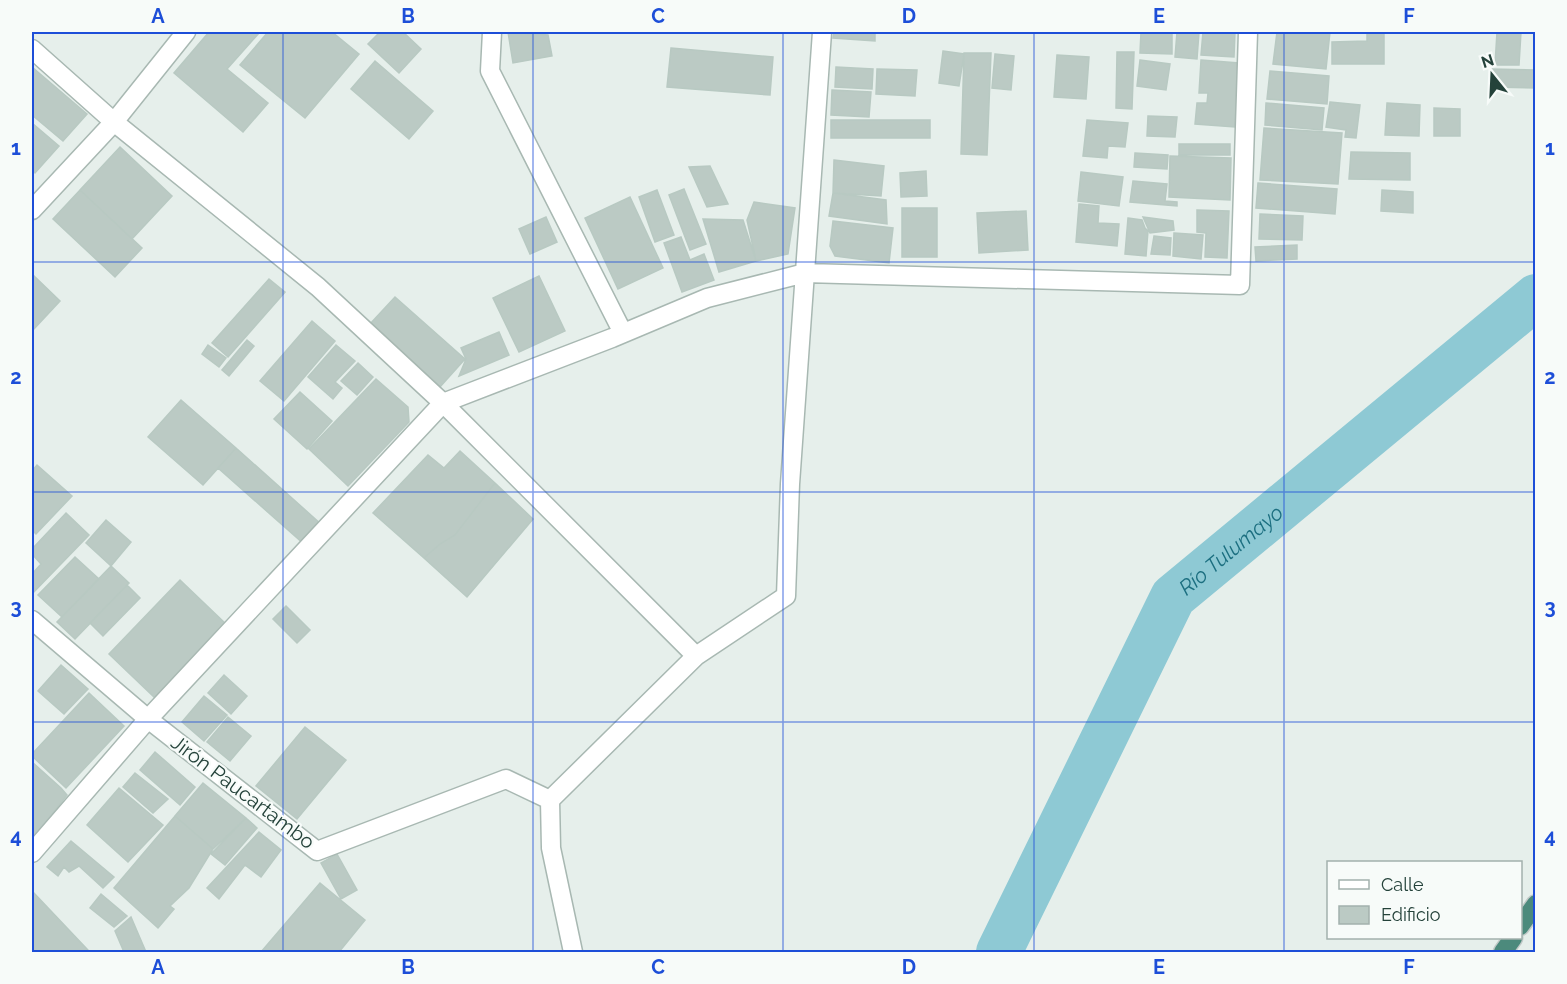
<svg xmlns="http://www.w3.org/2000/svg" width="1567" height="984" font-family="Raleway,sans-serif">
<rect width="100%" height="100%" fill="#e6efeb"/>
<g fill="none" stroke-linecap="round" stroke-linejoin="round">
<!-- river -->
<path stroke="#8ec9d4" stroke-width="46" id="s1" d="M999 952 1173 597 1536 297"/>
</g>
<!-- building -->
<path fill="#bbcac4" stroke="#b8c9c2" stroke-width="1.5" d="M209 32H260L227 69 268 103 243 132 174 73Z
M268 32H332L359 54 305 118 240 65Z
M380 32H403L421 49 399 73 368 44Z
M508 32 548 35 552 56 513 63Z
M834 32H875V41L833 38Z
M1141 32H1172V54L1140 53Z
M1177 32H1199L1197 59 1175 57Z
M1203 32H1235L1234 57 1201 55Z
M1277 32H1330L1326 69 1273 64Z
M1367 32H1384V64H1332V42L1367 41Z
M1497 32H1521L1519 65H1495Z
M671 48 773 57 770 95 667 87Z
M943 51 964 54 959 86 939 83Z
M1117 52H1134L1132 109 1116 108Z
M964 53H991L987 155 961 154Z
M995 54 1014 56 1011 90 992 88Z
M1057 55 1089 57 1086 99 1054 97Z
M1140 60 1170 64 1166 90 1137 86Z
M1201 60 1239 63 1235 127 1195 124 1197 103H1207L1208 93H1199Z
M375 61 433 111 409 139 351 89Z
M32 67 87 114 63 141 32 115Z
M836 67 873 69 872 89 835 87Z
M877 69 917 70 915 96 876 94Z
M1491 69 1536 70V88L1491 87Z
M1270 71 1329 76 1327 104 1267 99Z
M832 90 871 92 869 117 831 115Z
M1330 102 1360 105 1356 138 1345 137 1346 130 1326 127Z
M1266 103 1324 108 1322 130 1265 125Z
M1387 103 1420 105 1419 136 1385 135Z
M1434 108 1460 109V136H1434Z
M1148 116 1177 117 1175 137 1147 136Z
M831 120H930V138H831Z
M1087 120 1128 123 1125 147 1108 146 1107 158 1083 156Z
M32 123 59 146 35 173 32 170Z
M1264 128 1342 133 1338 184 1260 180Z
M1179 144H1230V155H1179Z
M120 147 172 196 132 239 80 190Z
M1351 152 1410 153V180L1349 179Z
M1135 153 1168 155 1167 169 1134 167Z
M1170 156 1231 158 1230 200 1169 197Z
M834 160 884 166 881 196 833 193Z
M710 166 728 204 707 207 689 167Z
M926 171 927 196 901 197 900 173Z
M1081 172 1123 177 1119 206 1078 201Z
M1133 181 1167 184 1165 201 1177 202V206L1130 202Z
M1258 183 1337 189 1335 214 1256 208Z
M684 189 706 244 690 250 669 195Z
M80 190 142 248 115 277 53 219Z
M657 190 674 235 655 242 639 197Z
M1382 190 1413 192V213L1381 211Z
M833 193 886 200 887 224 829 216Z
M630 197 663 268 618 289 585 218Z
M754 202 795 208 788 254 756 261 747 220Z
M1079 204 1099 206 1098 223 1119 224 1117 246 1076 242Z
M902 208H937V257H902Z
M1197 210 1229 211 1227 258 1205 257 1206 233 1197 232Z
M1026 211 1028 250 979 253 977 213Z
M1260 214 1303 216 1302 240 1259 239Z
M546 217 557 242 530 254 519 229Z
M1143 217 1173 221 1174 230 1150 233Z
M1128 218 1142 220 1145 228 1148 231 1146 256 1125 254Z
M703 219 743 220 756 261 719 272Z
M833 221 893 228 889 263 835 256 830 246Z
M1174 233 1203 235 1201 259 1173 256Z
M1154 236 1171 238 1170 255 1151 254Z
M681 237 690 260 704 254 714 280 682 292 664 243Z
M1297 245V259L1256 261 1255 247Z
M32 274 60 301 32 331Z
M539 276 565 331 519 352 493 298Z
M269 279 285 292 228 357 212 343Z
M395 297 465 359 440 387 370 324Z
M312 321 335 341 284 401 260 381Z
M499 332 509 355 459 376 466 359 461 348Z
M247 340 254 346 229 376 222 370Z
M208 345 226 358 219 367 202 354Z
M336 345 355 361 335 382 342 388 333 399 308 377Z
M358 363 373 377 357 395 341 381Z
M376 379 408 407 409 422 348 486 309 449Z
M300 392 332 421 307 449 274 419Z
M181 400 236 448 203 485 148 437Z
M236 448 322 525 305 545 218 468Z
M460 451 495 483 455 535 440 544 424 558 373 513 428 455 444 468Z
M37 465 72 496 36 534 32 530V471Z
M495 483 533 519 467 597 424 558 440 544 455 535Z
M66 513 89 535 32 594V574L41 564 32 554V549Z
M106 520 131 542 111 566 86 543Z
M75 557 99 579 62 617 38 595Z
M111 566 129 583 75 639 57 622Z
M180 580 227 625 156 699 109 654Z
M127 585 140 598 103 636 90 623Z
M286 606 310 630 297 643 273 619Z
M61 665 88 689 64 714 38 691Z
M224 675 247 696 231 714 208 693Z
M89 693 124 726 66 788 32 756V754Z
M204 696 227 715 204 741 182 722Z
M228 717 251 736 230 761 207 742Z
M305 727 346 760 297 819 256 786Z
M155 752 195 787 180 805 140 770Z
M32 762 61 788 67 795 32 840Z
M135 773 168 799 153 813 123 787Z
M203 783 246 818 213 849 175 816Z
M119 788 163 825 128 862 87 825Z
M175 816 213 849 189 888 170 906 174 909 158 928 114 888Z
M246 818 257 828 225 865 211 854Z
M259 832 281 850 261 877 245 865 219 899 207 888Z
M71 841 114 877 103 888 79 866 69 872 64 867 58 876 47 867Z
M337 854 357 890 341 899 321 863Z
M320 883 365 920 339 952H261Z
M33 892 88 950 85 952H32Z
M101 894 127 916 114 927 90 908Z
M131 917 146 952H124L115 931Z"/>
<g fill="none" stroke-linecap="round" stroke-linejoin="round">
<defs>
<path id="minor" d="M492 32 490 71 623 333
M32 49 114 122 318 287 443 403 148 719 32 853
M32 620 148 719 317 851 506 779 550 800
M696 656 443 403 612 338 707 298 805 273 1240 285 1248 32
M573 952 551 848 550 800 696 656 786 596 790 484 822 32"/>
<path id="tertiary" d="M32 210 114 122 186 32"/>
<path id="trunk" d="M1520 926 1536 904
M1503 952 1513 938"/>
</defs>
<!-- minor casing -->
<use href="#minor" stroke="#a8b8b2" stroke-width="21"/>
<!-- tertiary casing -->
<use href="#tertiary" stroke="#a8b8b2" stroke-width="21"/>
<!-- trunk casing -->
<use href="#trunk" stroke="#c2cac8" stroke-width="21"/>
<!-- minor -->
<use href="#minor" stroke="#fff" stroke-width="18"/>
<!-- tertiary -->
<use href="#tertiary" stroke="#fff" stroke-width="18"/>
<!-- trunk -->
<use href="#trunk" stroke="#4c8a7c" stroke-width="18"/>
</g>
<!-- grid -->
<path fill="none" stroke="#1d4ed8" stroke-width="1.5" stroke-opacity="0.55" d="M283 32V952M533 32V952M783 32V952M1034 32V952M1284 32V952M32 262H1536M32 492H1536M32 722H1536"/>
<g text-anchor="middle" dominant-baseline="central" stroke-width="4.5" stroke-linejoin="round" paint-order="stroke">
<!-- street labels -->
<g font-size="20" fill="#24423a" stroke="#f7fbf9">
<text transform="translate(243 792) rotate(37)">Jirón Paucartambo</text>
</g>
<!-- water labels -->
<g font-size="21" font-style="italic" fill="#1c6f80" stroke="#f7fbf9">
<text stroke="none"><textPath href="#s1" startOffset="470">Río Tulumayo</textPath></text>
</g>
</g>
<!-- border -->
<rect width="1567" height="984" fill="none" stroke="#f7fbf9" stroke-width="66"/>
<!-- legend -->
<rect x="1327" y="861" width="195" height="78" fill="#f7fbf9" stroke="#a3b1ad" stroke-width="1.5"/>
<rect x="1339" y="880" width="30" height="9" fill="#ffffff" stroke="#a3b1ad" stroke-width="1.5"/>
<text x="1381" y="891" font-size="18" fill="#24423a">Calle</text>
<rect x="1339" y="906" width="30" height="18" fill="#bbcac4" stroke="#a3b1ad" stroke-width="1.5"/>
<text x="1381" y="921" font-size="18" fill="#24423a">Edificio</text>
<!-- north arrow -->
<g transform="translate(1492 75) rotate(342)" stroke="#f7fbf9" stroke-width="4.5" paint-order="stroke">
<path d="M0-4.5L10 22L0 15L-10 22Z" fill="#24423a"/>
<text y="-9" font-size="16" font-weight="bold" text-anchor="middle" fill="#24423a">N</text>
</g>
<rect x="33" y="33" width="1501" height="918" fill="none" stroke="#1d4ed8" stroke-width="2"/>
<g font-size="20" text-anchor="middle" font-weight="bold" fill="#1d4ed8">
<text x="158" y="23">A</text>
<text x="408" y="23">B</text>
<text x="658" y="23">C</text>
<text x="909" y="23">D</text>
<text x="1159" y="23">E</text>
<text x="1409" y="23">F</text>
<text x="16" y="155">1</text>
<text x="1550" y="155">1</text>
<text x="16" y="384">2</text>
<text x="1550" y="384">2</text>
<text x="16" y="614">3</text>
<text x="1550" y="614">3</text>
<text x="16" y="843">4</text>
<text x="1550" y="843">4</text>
<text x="158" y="974">A</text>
<text x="408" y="974">B</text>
<text x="658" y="974">C</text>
<text x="909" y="974">D</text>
<text x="1159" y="974">E</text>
<text x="1409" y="974">F</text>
</g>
</svg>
